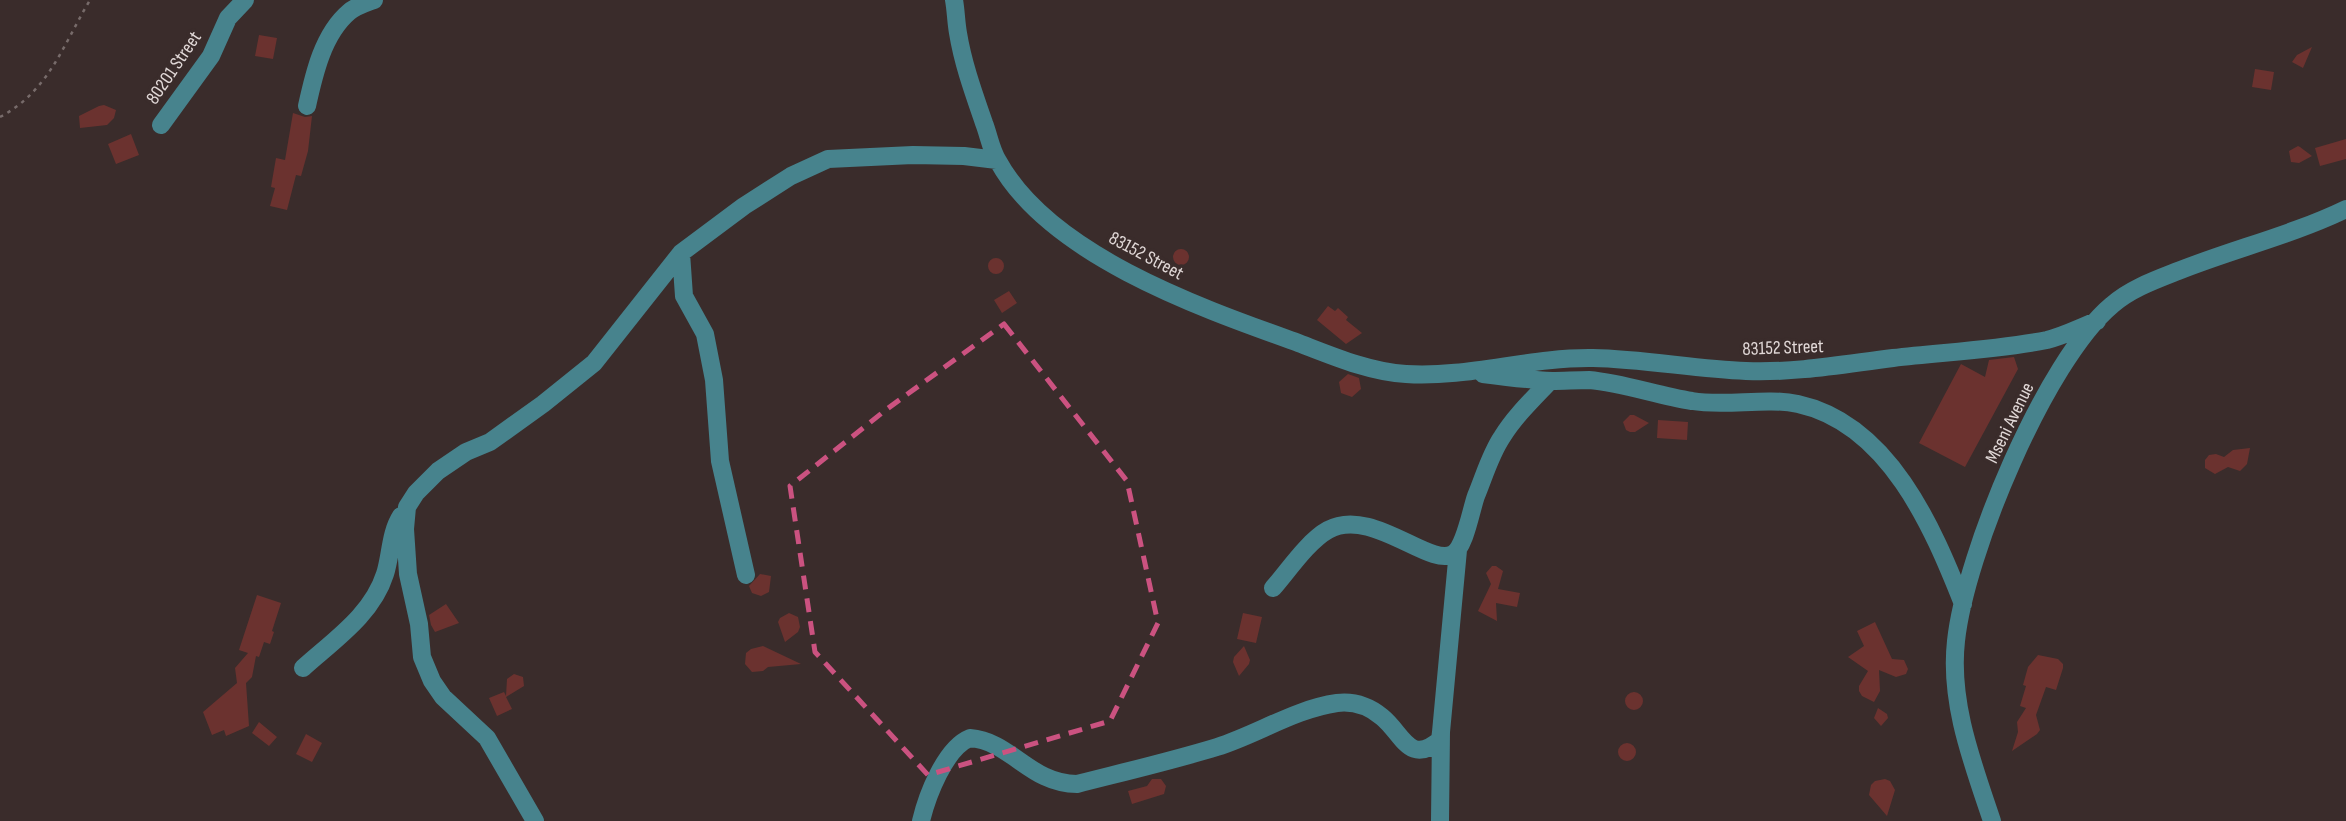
<svg xmlns="http://www.w3.org/2000/svg" width="2346" height="821" font-family="'Sofia Sans Condensed',sans-serif">
<rect width="100%" height="100%" fill="#3a2c2b"/>
<!-- building -->
<path fill="#6b322f" d="M259 35 277 38 273 59 255 56Z
M2312 47 2303 68 2292 62 2297 55Z
M2255 69 2274 72 2271 90 2252 87Z
M104 105 116 110 114 118 107 125 80 128 79 116 99 106Z
M293 113 305 117 312 116 308 151 301 176 296 175 287 210 270 206 275 188 271 187 276 158 285 160Z
M131 134 139 155 116 164 108 144Z
M2346 139V159L2320 166 2315 148Z
M2298 146 2300 147 2312 156 2299 163 2291 162 2289 151Z
M1173 257a8 8 0 1 1 16 0a8 8 0 1 1-16 0Z
M988 266a8 8 0 1 1 16 0a8 8 0 1 1-16 0Z
M1009 291 1017 303 1002 313 994 300Z
M1328 306 1335 311 1338 308 1348 317 1346 320 1362 333 1346 344 1317 320Z
M2014 357 2018 369 1965 467 1919 443 1961 364 1985 377 1989 360Z
M1348 374 1359 378 1361 389 1352 397 1341 393 1339 382Z
M1630 415H1634L1649 423 1635 432H1630L1626 430 1623 422Z
M1658 420 1688 422 1687 440 1657 438Z
M2250 448 2247 464 2240 471 2228 467 2215 474 2205 468V460L2209 455 2216 454 2224 457 2233 450Z
M1492 566H1496L1503 571 1498 589 1520 593 1517 607 1496 603 1497 621 1478 611 1491 584 1486 573Z
M760 574 771 576 769 592 761 596 752 593 749 586Z
M257 595 281 603 272 631 274 632 270 644 264 642 259 657 256 656 252 677 246 683 249 726 226 736 224 730 212 735 203 712 237 683 235 668 248 653 239 650Z
M446 604 459 623 435 632 431 625 429 615Z
M789 613 798 617 800 627 798 632 785 642 778 622 780 618Z
M1243 613 1262 617 1256 643 1237 639Z
M1875 622 1892 659 1904 660 1908 669 1906 674 1896 677 1879 670 1880 691 1874 702 1862 696 1859 691V686L1868 671 1848 657 1864 646 1857 631Z
M763 646 801 664 768 667 763 671 752 672 745 664 746 653 751 649Z
M1244 646 1250 660 1249 664 1239 676 1233 662 1234 657Z
M2038 655 2058 659 2063 664V668L2056 690 2046 687 2036 715 2040 730 2037 734 2012 751 2018 732 2017 722 2026 708 2020 706 2026 686 2023 685 2028 667Z
M514 674 523 677 524 686 506 697 512 709 497 716 489 698 504 692 506 696 507 679Z
M1625 701a9 9 0 1 1 18 0a9 9 0 1 1-18 0Z
M1878 708 1887 714 1888 718 1881 726 1874 718Z
M259 722 277 737 269 746 252 733Z
M306 734 322 743 312 762 296 754Z
M1618 752a9 9 0 1 1 18 0a9 9 0 1 1-18 0Z
M1152 779H1161L1166 786 1164 794 1132 804 1128 791 1147 786Z
M1885 779 1890 781 1895 790 1887 816 1869 795 1871 785 1875 781Z"/>
<g fill="none" stroke-linecap="round" stroke-linejoin="round">
<!-- path -->
<path stroke="#776b6a" stroke-width="2.5" stroke-dasharray="3.5 5" stroke-linecap="butt" d="M0 117C49 91 63 45 90 0"/>
<!-- minor -->
<path stroke="#47838d" stroke-width="18" d="M954 0C956 11 956 22 958 33 963 64 974 94 984 123 989 136 991 150 998 161 1049 255 1201 308 1296 342 1330 355 1369 372 1406 374 1468 378 1530 357 1593 358 1644 359 1695 369 1746 371 1797 373 1844 364 1893 358 1944 352 1996 350 2047 340 2064 336 2081 327 2097 321
M307 106C314 74 323 34 349 12 356 6 366 3 374 0
M161 125 211 56 228 18 245 0
M681 253 684 296 705 334 714 380 720 461 746 575
M1483 374C1506 377 1529 380 1552 381 1564 381 1576 380 1589 380 1624 383 1658 396 1692 401 1727 407 1764 397 1798 404 1889 424 1933 528 1963 604
M1273 588C1288 571 1308 541 1328 530 1371 506 1430 568 1453 554 1465 547 1471 510 1476 496 1484 477 1490 455 1502 437 1515 416 1533 399 1550 381
M303 668C334 640 372 615 385 574 391 555 390 533 401 516
M535 821 487 738 443 697 432 681 422 657 419 624 408 574 405 529 407 507 416 493 438 471 466 452 490 442 543 404 594 363 681 253 744 206 791 176 828 159 913 155 964 156 997 160
M921 821C927 796 945 748 970 738 1011 741 1030 784 1077 784 1124 772 1171 761 1217 747 1258 734 1295 709 1337 703 1354 701 1370 707 1382 717 1403 734 1409 766 1440 740L1441 732
M1440 821 1441 732 1458 550
M1992 821C1973 764 1949 703 1956 641 1965 555 2045 361 2112 305 2130 289 2155 280 2178 271 2233 249 2292 235 2346 209"/>
</g>
<!-- marked area -->
<path fill="none" stroke="#cb5280" stroke-width="5" stroke-dasharray="14 9" stroke-linejoin="round" d="M1004 324 1127 481 1158 623 1110 721 928 775 815 652 790 486 887 409Z"/>
<g text-anchor="middle" dominant-baseline="central" stroke-width="7" stroke-linejoin="round" paint-order="stroke">
<!-- street labels -->
<g font-size="19" fill="#e1d8d7" stroke="#3a2c2b">
<text transform="translate(174 68) rotate(-56)">80201 Street</text>
<text transform="translate(1146 256) rotate(28)">83152 Street</text>
<text transform="translate(1783 348) rotate(-2)">83152 Street</text>
<text transform="translate(2010 423) rotate(-64)">Mseni Avenue</text>
</g>
</g>
</svg>
